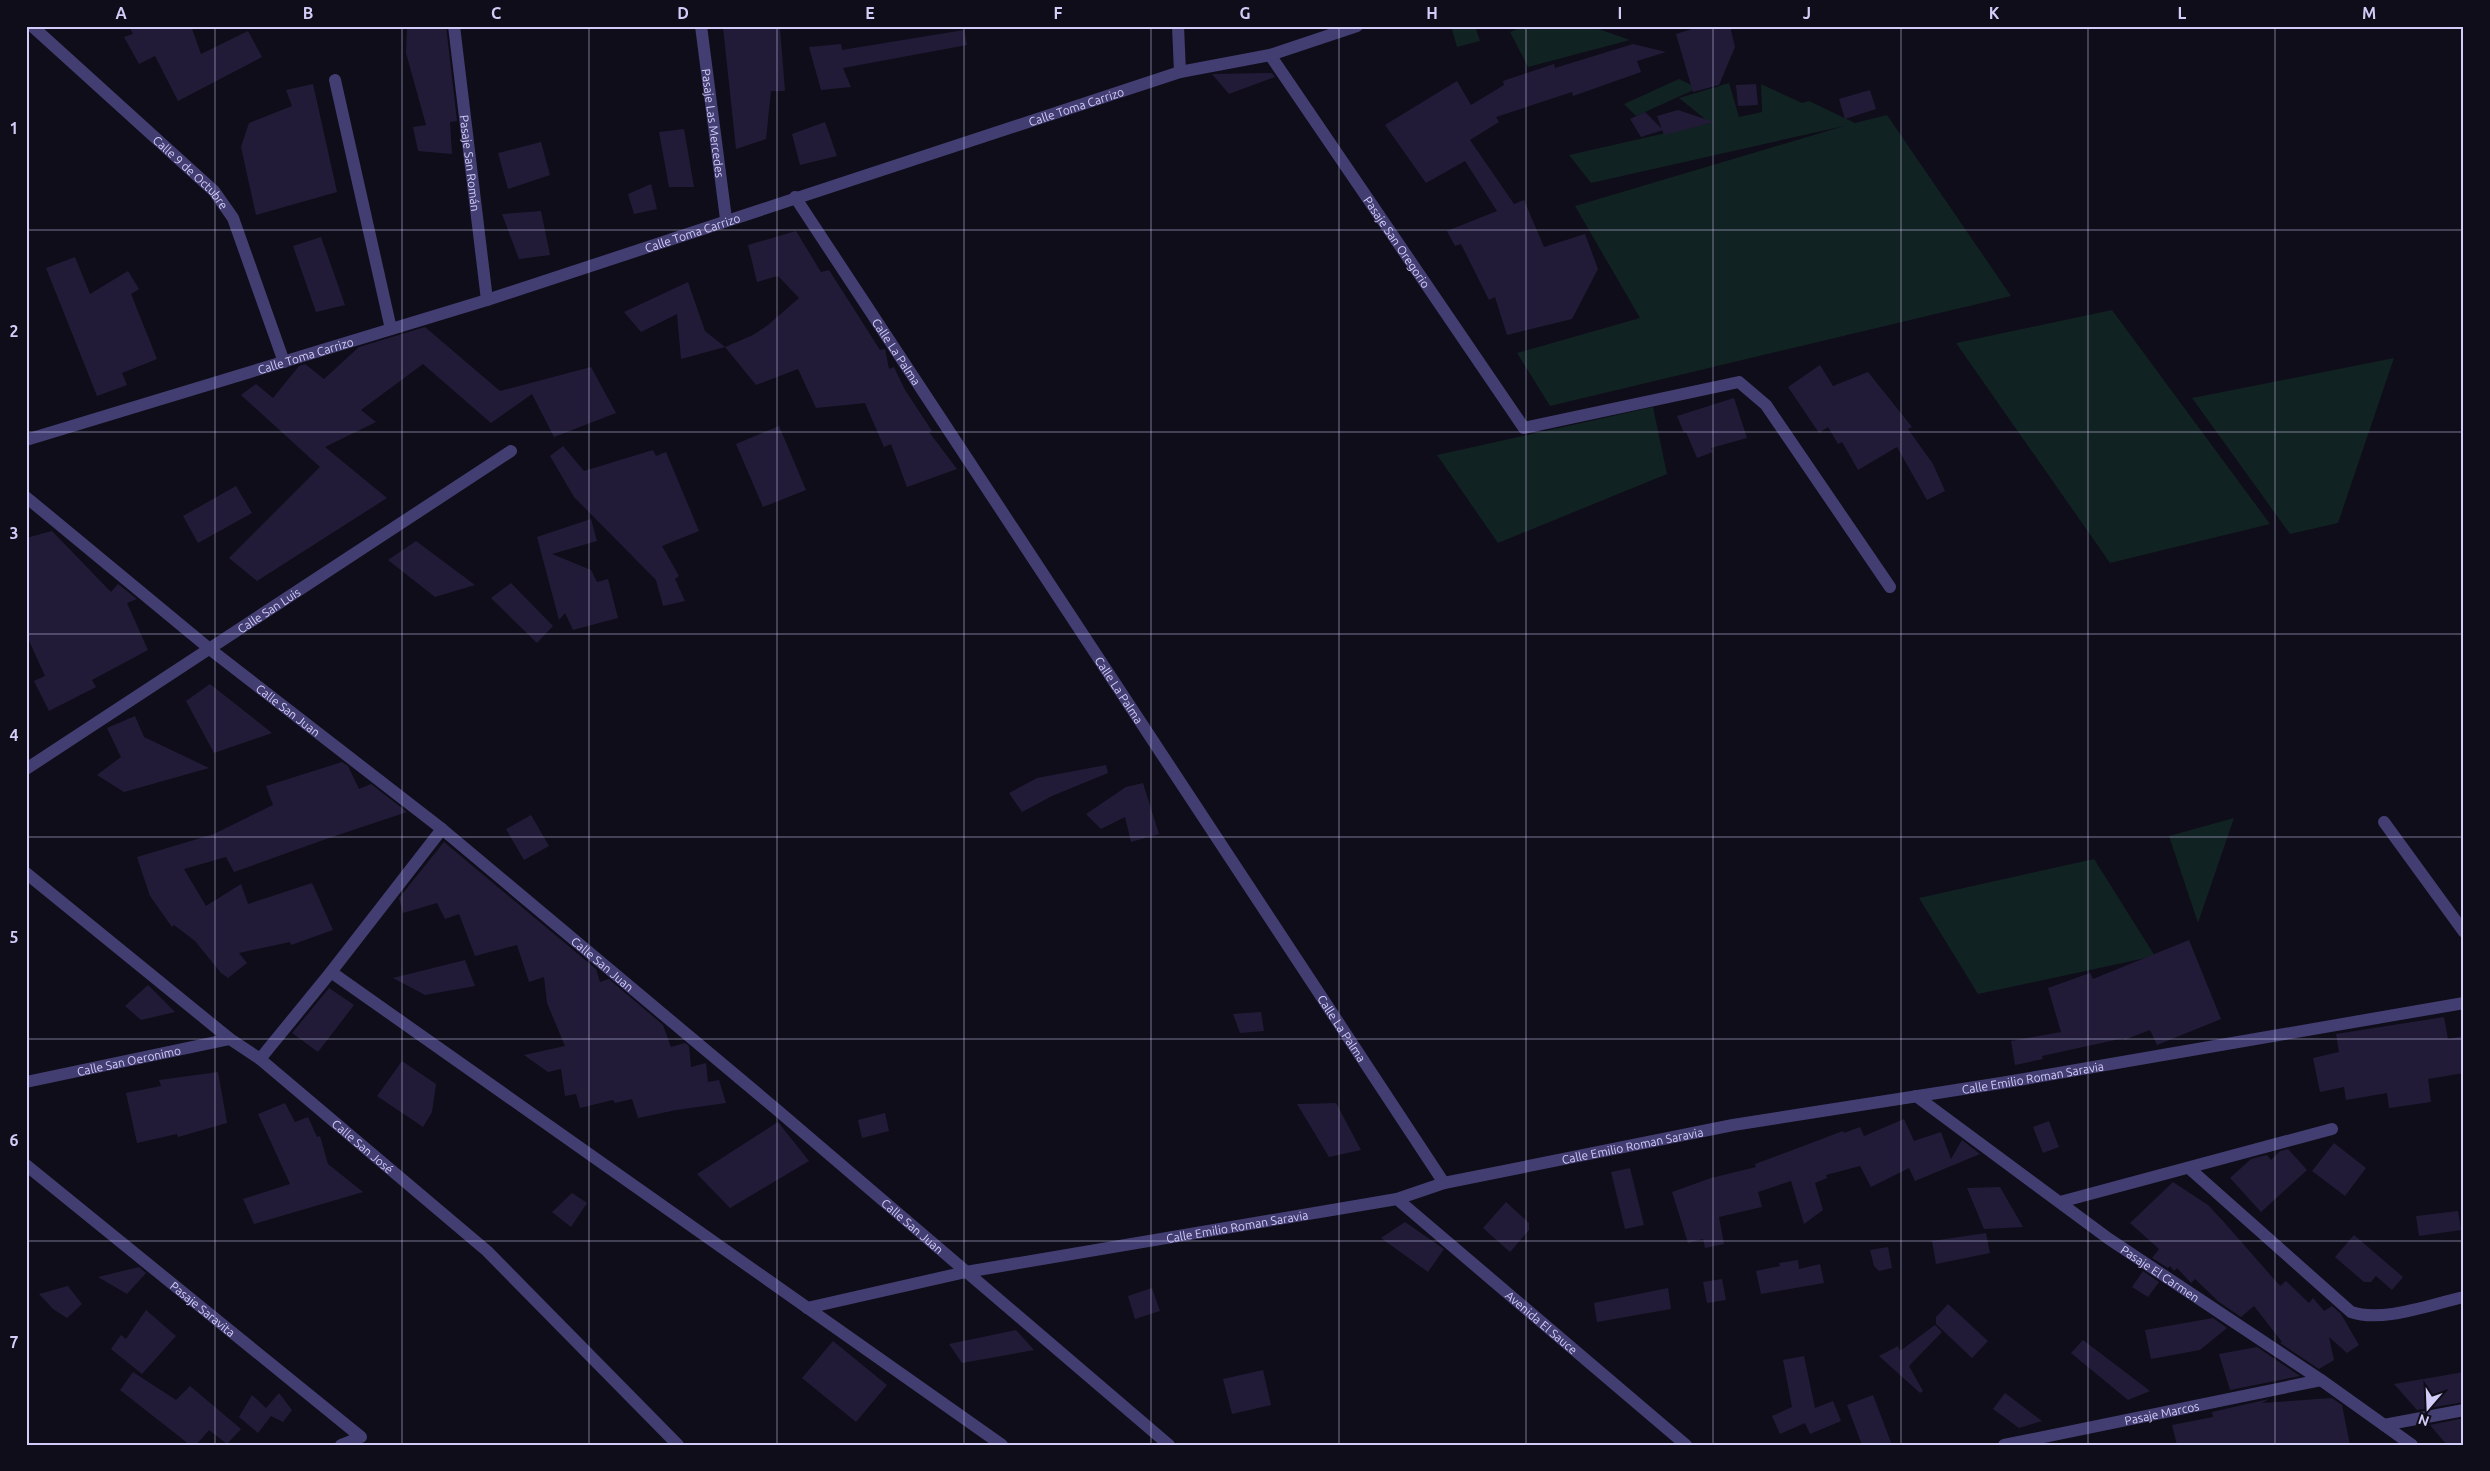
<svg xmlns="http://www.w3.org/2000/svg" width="2490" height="1471" font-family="Ubuntu,sans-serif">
<rect width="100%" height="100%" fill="#0f0d19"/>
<!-- green -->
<path fill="#122" d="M1451 26H1475L1480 41 1457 47Z
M1524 26H1590L1630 40 1528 67 1510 32Z
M1679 79 1698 88 1636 116 1624 104Z
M1729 83 1739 117 1762 112 1761 84 1802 103 1809 101 1855 123 1887 115 2011 296 1550 406 1517 353 1640 318 1575 206 1844 126 1591 183 1569 155 1710 123 1679 98Z
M2112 310 2270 524 2110 563 1956 343Z
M2394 358 2338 523 2290 534 2192 398Z
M1653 407 1667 474 1498 543 1437 455Z
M2234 818 2198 923 2169 836Z
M2094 859 2155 956 1978 994 1919 898Z"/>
<!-- building -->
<path fill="#221b38" d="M129 26H191L201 54 248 31 262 57 178 101 155 56 139 64 124 37 133 34Z
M407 26H446L457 121 450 122 452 154 418 151 413 127 426 125 406 53Z
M1691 26H1730L1735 47 1719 85 1693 92 1676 34 1692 29Z
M723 27 780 29 785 91H771L766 139 736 149Z
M964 30 967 45 843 68 851 87 821 90 809 47 841 44 842 50Z
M1633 44 1666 52 1637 61 1641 72 1573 96 1572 92 1496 117 1499 122 1470 140 1514 204 1524 200 1544 247 1585 234 1598 269 1572 319 1507 335 1495 297 1489 300 1461 244 1455 246 1447 231 1497 211 1465 161 1426 183 1385 125 1457 81 1471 105 1504 85 1503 81 1554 64 1555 68Z
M1272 73 1275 77 1229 94 1212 74Z
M313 84 337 192 256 215 241 147 249 123 292 106 286 90Z
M1756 84 1758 105 1738 106 1736 85Z
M1870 90 1876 109 1845 119 1839 99Z
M1678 110 1714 122 1664 135 1657 116Z
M1645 112 1663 130 1641 137 1630 119Z
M825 122 837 156 800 165 792 134Z
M684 129 694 187H669L659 132Z
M541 142 550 175 508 189 498 153Z
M651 184 657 209 634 214 628 194Z
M541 211 550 255 519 259 502 214Z
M796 231 821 272 829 270 880 350 885 349 889 369 894 367 905 390 932 431 929 432 957 469 907 487 891 444 884 447 865 403 816 408 798 369 756 385 725 347 753 335 768 325 799 298 778 276 757 282 748 245Z
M321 237 345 305 316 312 293 246Z
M75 257 90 294 128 271 139 289 131 294 157 359 122 373 127 385 97 396 46 268Z
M688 282 705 331 725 347 681 359 677 314 641 332 624 312Z
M425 327 500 391 591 367 616 413 554 437 532 394 491 423 423 364 361 410 376 422 325 447 387 498 257 581 229 558 320 467 241 395 256 384 273 398 299 366 305 364 324 379 359 347Z
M1820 365 1833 386 1868 372 1912 427 1908 429 1933 464 1945 491 1927 500 1897 447 1858 470 1842 442 1838 444 1828 427 1819 433 1788 387Z
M1734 398 1747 438 1711 448 1713 452 1697 458 1686 432 1684 433 1677 416Z
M779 426 806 490 763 507 736 444Z
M563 446 584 471 653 450 656 456 666 452 699 531 662 546 679 576 675 579 685 601 663 606 656 580 574 497 550 456Z
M236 486 252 513 198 543 183 516Z
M591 519 597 541 552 554 591 570 597 582 608 579 618 618 573 630 565 613 559 620 537 537Z
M52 531 111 592 118 584 137 599 127 603 148 650 92 680 96 687 49 711 34 681 45 676 26 634V538Z
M416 541 475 585 435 597 388 560Z
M511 583 553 626 537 643 491 598Z
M210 684 272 733 214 753 186 701Z
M135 716 144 737 209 768 124 792 97 775 121 757 107 728Z
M342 762 348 766 359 789 371 784 407 812 329 838 234 872 226 857 184 869 206 906 241 884 248 904 312 883 333 930 291 945 290 942 239 953 247 963 228 978 221 973 195 941 174 925 172 927 150 896 137 857 214 834 273 805 266 786Z
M1106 765 1108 773 1052 796 1022 812 1009 793 1037 778Z
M1143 783 1159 834 1131 842 1125 817 1101 829 1086 814 1126 787Z
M531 815 549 846 524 860 506 829Z
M444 842 596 969 600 982 609 979 663 1025 671 1047 685 1043 689 1046 691 1067 706 1063 708 1082 719 1080 726 1103 676 1110 638 1118 632 1099 615 1103 613 1100 580 1108 576 1094 565 1096 561 1069 548 1072 524 1055 565 1046 547 1003 544 977 529 982 517 945 475 956 459 914 445 919 437 903 403 913 399 898Z
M2189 940 2221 1019 2157 1045 2150 1030 2124 1040V1038L2042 1056 2043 1059 2015 1065 2011 1041 2061 1032 2048 988 2090 973 2093 979Z
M465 960 475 986 425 995 393 978Z
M148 985 175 1012 141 1020 125 1006Z
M329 988 354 1005 318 1052 292 1033Z
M1261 1012 1264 1031 1240 1033 1233 1014Z
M2444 1017 2448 1039 2464 1036V1073L2428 1079 2431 1102 2389 1108 2387 1093 2346 1100 2344 1087 2320 1092 2313 1058 2339 1052 2336 1034Z
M402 1061 436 1084 432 1112 423 1127 377 1096Z
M218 1072 227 1123 178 1137 177 1134 137 1143 126 1093 161 1086 159 1080Z
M285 1103 295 1122 308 1117 317 1137 320 1136 328 1164 363 1192 254 1224 243 1199 290 1184 258 1114Z
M1336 1103 1361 1150 1329 1157 1297 1104Z
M885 1113 889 1131 862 1138 858 1120Z
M1904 1119 1914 1141 1941 1132 1951 1159 1962 1140 1980 1154 1915 1181 1909 1168 1871 1187 1860 1166 1826 1175 1827 1178 1815 1183 1823 1210 1804 1224 1791 1181 1758 1192 1762 1207 1719 1217 1724 1244 1705 1248 1703 1239 1688 1243 1672 1192 1711 1178 1756 1167 1755 1164 1843 1131 1844 1133 1860 1127 1864 1136Z
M2049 1121 2059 1147 2043 1153 2033 1127Z
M778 1122 809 1161 730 1208 697 1174Z
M2334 1143 2366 1168 2345 1196 2312 1171Z
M2288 1149 2307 1170 2261 1212 2230 1178 2251 1159 2267 1155 2271 1160 2280 1151Z
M1630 1168 1644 1225 1625 1229 1611 1172Z
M2173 1182 2208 1205 2223 1221 2280 1286 2286 1281 2309 1303 2313 1298 2324 1311 2332 1306 2341 1314 2359 1345 2347 1353 2329 1337 2334 1360 2319 1369 2280 1343 2282 1342 2254 1306 2241 1317 2219 1302 2195 1279 2191 1283 2177 1268 2174 1271 2170 1266 2168 1268 2152 1258 2159 1249 2130 1223Z
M2000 1187 2023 1227 1984 1229 1967 1188Z
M572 1193 587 1203 571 1227 552 1212Z
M1506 1202 1529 1223V1230L1510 1252 1483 1228Z
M2458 1211 2461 1230 2419 1236 2416 1216Z
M1405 1222 1444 1249 1428 1272 1381 1238Z
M1986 1233 1990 1253 1936 1264 1932 1241Z
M2354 1235 2403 1277 2392 1290 2376 1276 2371 1282H2364L2335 1257Z
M1888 1247 1892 1268 1879 1271 1874 1266 1870 1250Z
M1798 1260 1799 1269 1820 1264 1824 1283 1761 1294 1756 1271 1780 1266 1779 1263Z
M139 1267 146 1273 127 1294 98 1277Z
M2143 1271 2159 1282 2148 1297 2132 1287Z
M1722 1279 1726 1300 1707 1303 1703 1282Z
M68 1286 82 1304 67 1318 53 1309 39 1294Z
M1152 1288 1160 1311 1135 1319 1128 1296Z
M1668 1288 1671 1309 1597 1322 1594 1303Z
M1948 1304 1988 1341 1972 1358 1936 1324V1317Z
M146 1310 176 1336 142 1374 111 1349 121 1335 126 1339Z
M2213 1318 2227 1328 2200 1350 2151 1359 2145 1330Z
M1935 1325 1942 1332 1909 1366 1923 1391 1920 1393 1879 1356 1898 1346 1900 1351Z
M1016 1330 1034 1350 962 1363 949 1344Z
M2083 1340 2133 1378 2150 1391 2128 1400 2071 1353Z
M833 1341 887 1385 856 1422 802 1378Z
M2257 1347 2300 1376 2230 1390 2219 1354Z
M1804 1356 1815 1408 1833 1401 1841 1421 1810 1434 1805 1423 1780 1434 1772 1416 1792 1407 1783 1360Z
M1263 1370 1271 1405 1232 1414 1223 1379Z
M133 1372 176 1400 190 1386 241 1429 227 1444 209 1430 196 1445H190L120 1390Z
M2464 1372V1402L2417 1410 2394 1384Z
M279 1393 292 1410 283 1422 271 1416 258 1433 239 1417 252 1395 266 1408Z
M2005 1393 2042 1421 2019 1428 1993 1409Z
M1873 1395 1892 1445H1862L1847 1405Z
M2332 1398 2342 1405 2350 1445H2177L2172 1425 2213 1417 2212 1412 2269 1399 2262 1403Z
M2464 1418V1445H2447L2430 1425Z"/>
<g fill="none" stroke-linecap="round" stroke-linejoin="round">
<!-- street -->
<g stroke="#423e72" stroke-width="12">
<path id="s1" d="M32 26 214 191 233 218 284 362"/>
<path id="s2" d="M454 26 487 300"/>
<path id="s3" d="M701 26 726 219"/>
<path d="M1178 26 1180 72"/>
<path id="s4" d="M1270 55 1524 428 1739 382 1766 405 1890 587"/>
<path d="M335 80 391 329"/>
<path id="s5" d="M795 197 1444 1183"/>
<path id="s6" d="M26 440 487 300 1180 72 1270 55 1357 26"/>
<path id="s7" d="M26 497 211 650 442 829 776 1109 1169 1445"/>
<path id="s8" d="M26 769 511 451"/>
<path d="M2384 822 2464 932"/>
<path id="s9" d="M26 873 230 1039 260 1059 487 1251 678 1445"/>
<path d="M331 972 1002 1445"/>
<path d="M260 1059 331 972 442 829"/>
<path id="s10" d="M26 1082 230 1039"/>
<path id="s11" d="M1916 1096 2109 1239 2321 1380 2412 1445"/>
<path id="s12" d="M26 1165 361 1437 341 1445"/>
<path d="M2190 1169 2351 1312C2383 1323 2431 1304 2464 1297"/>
<path id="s13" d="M1397 1199 1686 1445"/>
<path d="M2060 1202 2332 1129"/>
<path id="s14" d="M807 1308 966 1272 1397 1199 1444 1183 1733 1125 2001 1083 2464 1003"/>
<path d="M2384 1425 2464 1410"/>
<path id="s15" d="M2004 1445 2321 1380"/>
</g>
</g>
<!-- grid -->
<path fill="none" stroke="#d2ccf8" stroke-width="1" stroke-opacity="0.55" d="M215 26V1445M402 26V1445M589 26V1445M777 26V1445M964 26V1445M1151 26V1445M1339 26V1445M1526 26V1445M1713 26V1445M1901 26V1445M2088 26V1445M2275 26V1445M26 230H2464M26 432H2464M26 634H2464M26 837H2464M26 1039H2464M26 1241H2464"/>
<g text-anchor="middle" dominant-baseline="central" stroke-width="4" stroke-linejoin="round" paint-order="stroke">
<!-- street labels -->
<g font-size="12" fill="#d2ccf8" stroke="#0f0d19">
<text stroke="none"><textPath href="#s6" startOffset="1102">Calle Toma Carrizo</textPath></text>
<text stroke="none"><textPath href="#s3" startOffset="98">Pasaje Las Mercedes</textPath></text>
<text stroke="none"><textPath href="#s2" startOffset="138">Pasaje San Román</textPath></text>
<text stroke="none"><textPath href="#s1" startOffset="216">Calle 9 de Octubre</textPath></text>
<text stroke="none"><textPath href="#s6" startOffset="698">Calle Toma Carrizo</textPath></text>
<text stroke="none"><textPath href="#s4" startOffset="226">Pasaje San Oregorio</textPath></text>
<text stroke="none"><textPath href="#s5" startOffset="185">Calle La Palma</textPath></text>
<text stroke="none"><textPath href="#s6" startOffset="292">Calle Toma Carrizo</textPath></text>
<text stroke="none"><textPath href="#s8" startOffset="290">Calle San Luis</textPath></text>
<text stroke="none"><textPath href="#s5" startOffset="590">Calle La Palma</textPath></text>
<text stroke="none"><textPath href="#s7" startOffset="338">Calle San Juan</textPath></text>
<text stroke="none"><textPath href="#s7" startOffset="742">Calle San Juan</textPath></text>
<text stroke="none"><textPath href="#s5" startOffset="995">Calle La Palma</textPath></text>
<text stroke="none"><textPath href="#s10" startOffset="105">Calle San Oeronimo</textPath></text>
<text stroke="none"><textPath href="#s14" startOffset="1248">Calle Emilio Roman Saravia</textPath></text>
<text stroke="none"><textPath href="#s14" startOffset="842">Calle Emilio Roman Saravia</textPath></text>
<text stroke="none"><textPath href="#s9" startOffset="434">Calle San José</textPath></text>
<text stroke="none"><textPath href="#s7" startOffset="1148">Calle San Juan</textPath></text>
<text stroke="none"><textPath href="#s14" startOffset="438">Calle Emilio Roman Saravia</textPath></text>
<text stroke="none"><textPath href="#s11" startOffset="302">Pasaje El Carmen</textPath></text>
<text stroke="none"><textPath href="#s12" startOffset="228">Pasaje Saravita</textPath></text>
<text stroke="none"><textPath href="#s13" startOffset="190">Avenida El Sauce</textPath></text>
<text stroke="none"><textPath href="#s15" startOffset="161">Pasaje Marcos</textPath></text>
</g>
</g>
<!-- border -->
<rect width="2490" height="1471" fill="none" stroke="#0f0d19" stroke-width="55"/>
<!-- north arrow -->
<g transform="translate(2428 1408) rotate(199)" stroke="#0f0d19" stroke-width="4" paint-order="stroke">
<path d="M0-4L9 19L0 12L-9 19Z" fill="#d2ccf8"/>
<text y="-8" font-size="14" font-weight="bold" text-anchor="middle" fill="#d2ccf8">N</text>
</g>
<rect x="28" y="28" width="2434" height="1416" fill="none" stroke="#d2ccf8" stroke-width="2"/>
<g font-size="16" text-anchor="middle" font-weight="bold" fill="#d2ccf8">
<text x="121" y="19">A</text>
<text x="308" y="19">B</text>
<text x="496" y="19">C</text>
<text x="683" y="19">D</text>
<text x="870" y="19">E</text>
<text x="1058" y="19">F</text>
<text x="1245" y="19">G</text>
<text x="1432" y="19">H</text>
<text x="1620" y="19">I</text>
<text x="1807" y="19">J</text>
<text x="1994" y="19">K</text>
<text x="2182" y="19">L</text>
<text x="2369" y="19">M</text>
<text x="14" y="134">1</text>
<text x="14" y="337">2</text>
<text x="14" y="539">3</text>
<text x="14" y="741">4</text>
<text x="14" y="943">5</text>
<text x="14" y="1146">6</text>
<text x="14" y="1348">7</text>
</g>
</svg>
